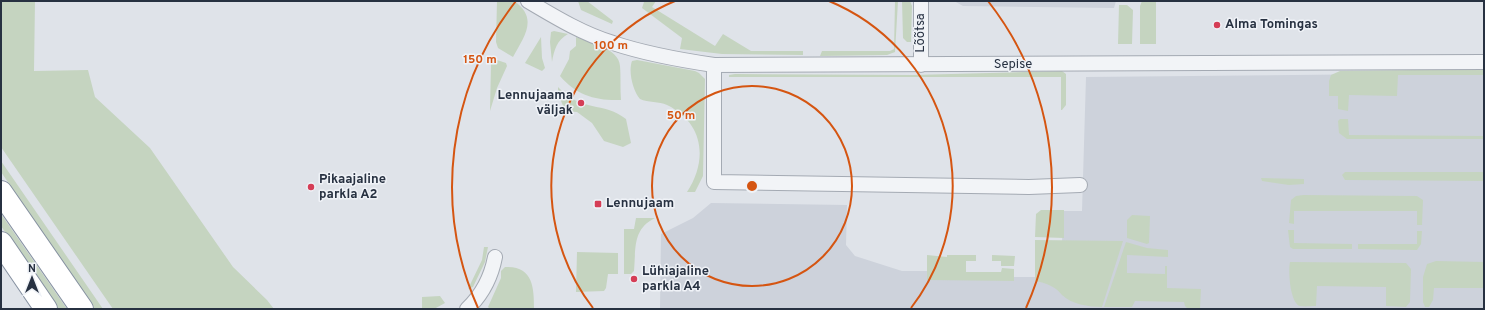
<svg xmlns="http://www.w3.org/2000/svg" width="1485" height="310" font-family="Overpass,sans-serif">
<rect width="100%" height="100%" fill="#dfe3e9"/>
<!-- built -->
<path fill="#cdd2db" d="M954 1H1116L1114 8 963 6Z
M1484 73V309H660L661 234 693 218 711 203 847 205 846 245 855 256 902 271H937V277H1061L1063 211H1082L1086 77Z"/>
<!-- green -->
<path fill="#c5d4c0" d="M1 1H35L34 71 88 70 95 97 150 148 233 267 267 300 274 309H113L1 147Z
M497 1H514C539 18 524 37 513 57L498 48 496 42Z
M578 1H587L613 21 612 24 581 10Z
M656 1 652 7 715 46 723 34 751 51H803V55L722 54 680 49 682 38 642 8 644 2Z
M895 1H898L895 52 887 55 820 56 822 51H890L894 49Z
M902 1H910L912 6 911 42H907L903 38Z
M1142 1H1156V44H1140V6Z
M1119 5H1127L1133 10 1132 44H1118Z
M554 31 568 34C557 40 554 50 552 62L550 42 551 32Z
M541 37 542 58 545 68 542 71 525 63Z
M576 37C590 43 619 48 620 66 621 78 620 89 621 100 596 101 576 95 560 76L569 59 570 51 576 46Z
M497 60 506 63 507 66 497 88 490 111 491 64Z
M637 60 695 71 699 73 705 79 703 176 695 192H687C708 160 704 123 667 105 659 101 648 103 640 99 633 91 628 72 632 61Z
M1484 69V75H1398L1397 96 1349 95 1348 111 1338 109V96H1329V81L1331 75 1340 71Z
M1062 71 1066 74V105L1062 110H1061V77H729V75L735 74 914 75Z
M558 87C582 113 603 101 626 119L631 143 623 147 604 141 592 123 577 112 565 111 558 93Z
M1340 119H1348L1349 135 1484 136V139H1347L1339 133 1338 121Z
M1 161 103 309H95L1 172Z
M1345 172H1484V181L1345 180 1342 175Z
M1261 178 1304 179V184L1289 185 1262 181Z
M1303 195 1417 196 1423 200 1422 225H1417V211H1294V224L1289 223 1291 200 1296 196Z
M1041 210H1064V238L1035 237 1036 214Z
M1 214 67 309H58L1 226Z
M1132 215 1150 216 1149 243 1147 244 1127 238V220Z
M636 218H655C632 229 636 250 634 271L631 274H624V229H634Z
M1288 230H1294V243L1352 244V249H1293L1290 247Z
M1417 231H1422L1421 244 1417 250 1358 249V244H1417Z
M1035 240 1123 241 1102 307C1089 307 1071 304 1062 295 1055 286 1046 283 1035 281Z
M1126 242 1147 248 1168 250V257L1127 255V273L1165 274V266H1167V288L1201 289 1200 309H1188L1185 306 1184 302 1135 301 1132 307H1104Z
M484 247H488L485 262 473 287 468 289 482 260Z
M577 252 618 253V274H608L606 288 604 291 576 292Z
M927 255 947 257V255H976V261H966V272H1001L1002 268 1014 269V281L927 280Z
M992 255 1015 256 1014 266H1001V261H992Z
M1436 261 1484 262V288H1434L1433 300 1429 307H1425L1423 302V277L1427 264Z
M1290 262 1406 263 1411 269 1410 302 1406 307 1386 306V287L1317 286 1316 306C1311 306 1305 307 1300 306 1290 303 1288 271 1290 262Z
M505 267C533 266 534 287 534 309H490L488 307 501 278V271Z
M440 296 445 303 434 309H422V297Z"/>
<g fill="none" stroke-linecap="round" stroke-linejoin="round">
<defs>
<path id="street" d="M528 1C555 17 583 34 613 43 646 54 680 60 714 65L1484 62
M921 1V65
M714 65V182L1029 187 1080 185
M467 309C483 294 491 278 495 257"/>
<path id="highway" d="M1 192 82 309
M1 243 46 309"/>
</defs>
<!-- street casing -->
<use href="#street" stroke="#a4aab3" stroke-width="16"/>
<!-- highway casing -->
<use href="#highway" stroke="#8691a1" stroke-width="24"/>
<!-- street -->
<use href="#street" stroke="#f2f4f7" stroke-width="14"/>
<!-- highway -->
<use href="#highway" stroke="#fff" stroke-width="22"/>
</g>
<!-- distance rings -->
<g fill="none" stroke="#d55511" stroke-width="2">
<circle cx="752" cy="186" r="100"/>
<path d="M593 308A200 200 0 0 1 675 1M829 1A200 200 0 0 1 911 308"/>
<path d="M478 308A300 300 0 0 1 516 1M988 1A300 300 0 0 1 1026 308"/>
</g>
<!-- markers -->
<g fill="#d53d56" stroke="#eff2f7" stroke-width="1.5">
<circle cx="1217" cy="25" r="4"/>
<circle cx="581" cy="103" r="4"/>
<circle cx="311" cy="187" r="4"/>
<rect x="594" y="200" width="8" height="8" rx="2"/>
<circle cx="634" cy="279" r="4"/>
</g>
<g text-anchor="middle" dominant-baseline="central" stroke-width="3" stroke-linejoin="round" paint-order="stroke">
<!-- poi labels -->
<g font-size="13" font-weight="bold" fill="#273141" stroke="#eff2f7" text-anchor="start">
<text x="1225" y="25">Alma Tomingas</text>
<text x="573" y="96" text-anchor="end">Lennujaama<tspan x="573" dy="15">väljak</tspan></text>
<text x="319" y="180">Pikaajaline<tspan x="319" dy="15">parkla A2</tspan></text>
<text x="606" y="204">Lennujaam</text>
<text x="642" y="272">Lühiajaline<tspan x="642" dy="15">parkla A4</tspan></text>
</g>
<!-- street labels -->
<g font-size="13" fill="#273141" stroke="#eff2f7">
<text transform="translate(921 33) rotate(-90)">Lõõtsa</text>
<text x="1013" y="65">Sepise</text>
</g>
</g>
<circle cx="752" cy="186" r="6" fill="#d55511" stroke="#eff2f7" stroke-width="2"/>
<g font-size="12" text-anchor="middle" font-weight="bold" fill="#d55511" stroke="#eff2f7" stroke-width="3" stroke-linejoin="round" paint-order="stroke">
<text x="611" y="49">100 m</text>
<text x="480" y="63">150 m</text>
<text x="681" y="119">50 m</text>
</g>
<!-- border -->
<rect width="1485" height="310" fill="none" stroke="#273141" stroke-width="4"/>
<!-- north arrow -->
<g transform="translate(32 278)" stroke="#eff2f7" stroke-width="3" paint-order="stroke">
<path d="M0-3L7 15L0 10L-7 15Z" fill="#273141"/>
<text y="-6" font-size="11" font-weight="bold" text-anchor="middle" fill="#273141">N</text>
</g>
</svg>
